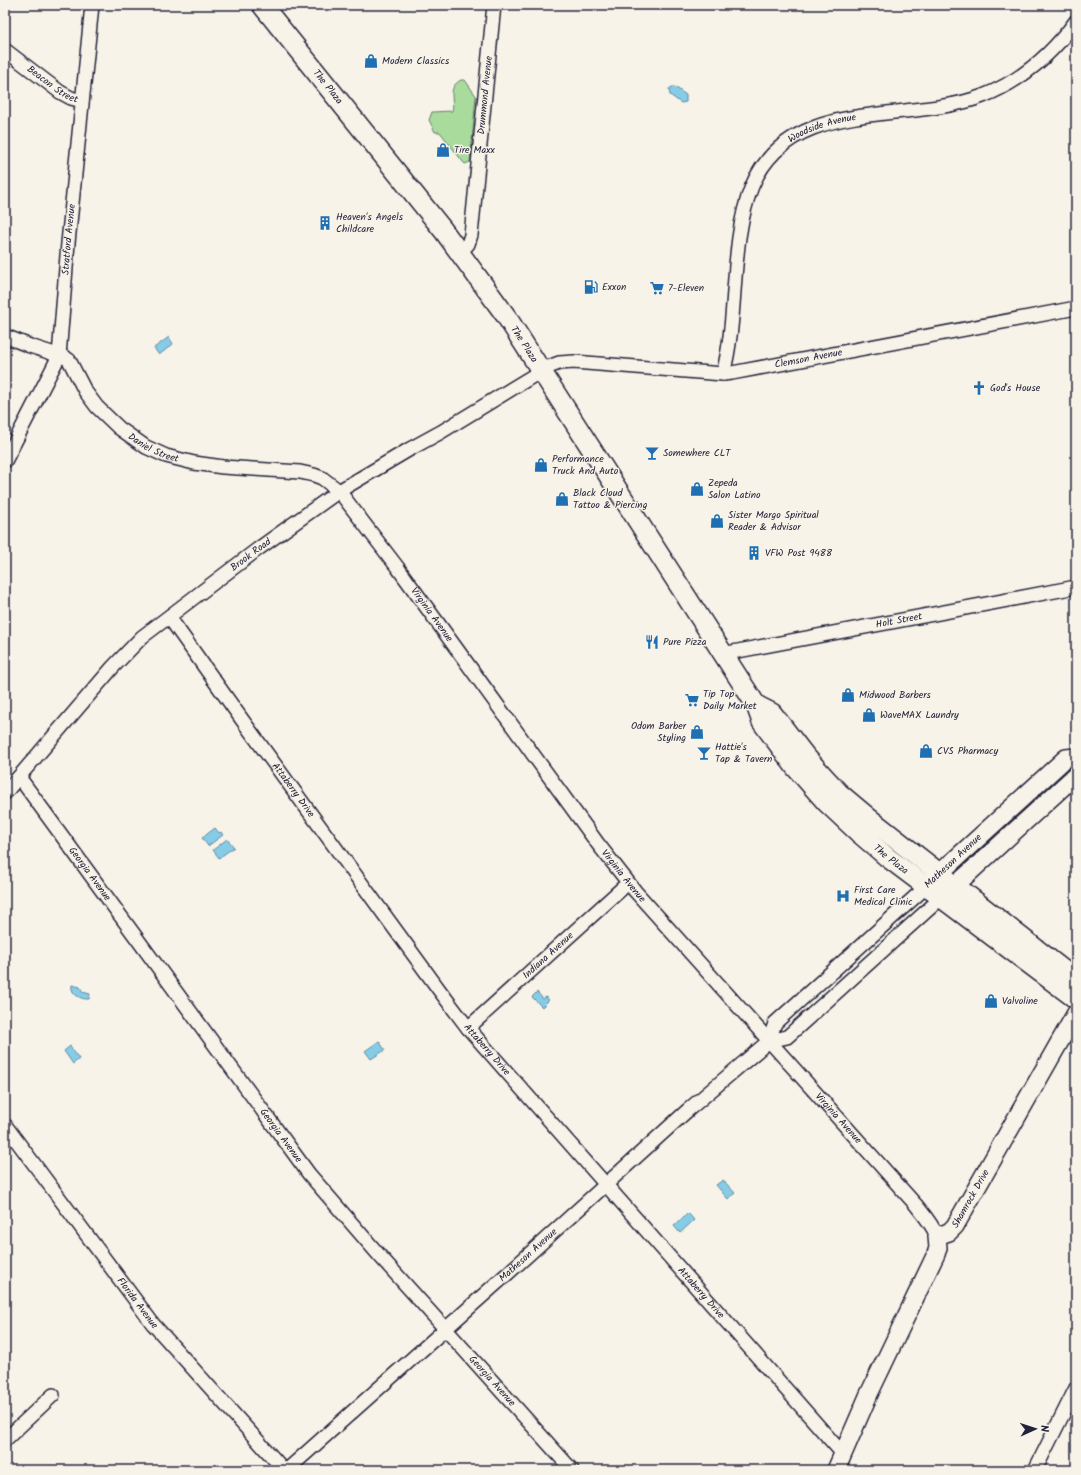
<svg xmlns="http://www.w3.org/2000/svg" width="1081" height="1475" font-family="Kalam,sans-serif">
<rect width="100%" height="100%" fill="#f7f3e8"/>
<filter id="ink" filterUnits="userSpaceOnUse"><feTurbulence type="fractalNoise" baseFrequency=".025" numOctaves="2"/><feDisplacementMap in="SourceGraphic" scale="8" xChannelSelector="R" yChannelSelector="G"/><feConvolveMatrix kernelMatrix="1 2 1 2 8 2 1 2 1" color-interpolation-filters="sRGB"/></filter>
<g filter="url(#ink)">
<!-- green -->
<path fill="#a9db9c" stroke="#667e6c" d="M461 80H465L476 96 470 162 465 164 463 162 440 132H435L429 120 432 112 452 111C455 99 446 88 461 80Z"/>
<!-- water -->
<path fill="#86cce7" stroke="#5e88a2" d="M672 87H675L686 95V102L681 103 670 95 669 89Z
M169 337 173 344 159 355 154 348Z
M215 828 219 833 221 832 223 835 208 846 202 838Z
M227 839 234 847 219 858 213 850Z
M72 985 80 987 83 992 90 994 89 999C81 1000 70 994 72 985Z
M537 992 543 999 546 997 549 1000 542 1007 532 997Z
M379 1041 385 1050 371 1059 365 1051Z
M70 1046 79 1059 73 1064 64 1051Z
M723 1180 735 1193 728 1199 716 1185Z
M688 1213 694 1220 680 1233 674 1226Z"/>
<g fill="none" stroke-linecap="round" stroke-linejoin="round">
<defs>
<g id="minor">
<path id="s1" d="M5 50 60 92 71 98 82 101"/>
<path id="s2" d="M460 253 468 244 471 235 494 5"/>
<path id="s3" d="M5 336 30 346 64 357 69 360 85 391 97 407 119 428 146 447 166 456 194 463 223 467 300 472 314 475 322 478 339 491 398 568 598 844 635 891 916 1205C924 1215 932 1224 937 1236"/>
<path id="s4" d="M723 374C739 314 729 243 752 186 791 94 907 125 983 96 1021 81 1052 54 1076 21"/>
<path id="s5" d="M5 461 59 356 68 243 92 5"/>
<path id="s6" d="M169 617 243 721 440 991 468 1028 843 1454"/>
<path id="s7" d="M722 654 1076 587"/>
<path id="s8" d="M19 777 309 1174 379 1255 572 1470"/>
<path id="s9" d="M5 793 113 667 142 637 258 549 339 491 410 449 441 432 546 368 559 363 574 362 723 374 732 373 1076 308"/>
<path id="s10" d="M468 1028 628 883"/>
<path d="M769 1041 775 1023 926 887"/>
<path id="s11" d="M5 1125 153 1324 284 1470"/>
<path d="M5 1440 53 1395"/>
<path id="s12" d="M287 1470 506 1275 688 1110 769 1041 787 1037 941 898"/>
<path d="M1035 1470 1076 1388"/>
</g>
<g id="tertiary">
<path d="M930 882 1066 758 1076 757"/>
<path d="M946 894 1076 775"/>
<path id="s13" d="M836 1470 869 1394 936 1254 938 1248 937 1236 949 1232 955 1226 1076 1013"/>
</g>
<g id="secondary">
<path id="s14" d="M262 5 443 230 506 316 756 705 762 722 796 768 826 802 859 833 887 857 1076 999"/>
<path d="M756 705 772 713 806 757 839 793 870 819 1076 980"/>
</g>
</defs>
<!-- minor casing -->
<use href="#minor" stroke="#22223b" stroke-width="16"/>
<!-- tertiary casing -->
<use href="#tertiary" stroke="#22223b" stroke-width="20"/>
<!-- secondary casing -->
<use href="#secondary" stroke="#22223b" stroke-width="22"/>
<!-- minor -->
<use href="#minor" stroke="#f7f3e8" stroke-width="13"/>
<!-- tertiary -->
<use href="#tertiary" stroke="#f7f3e8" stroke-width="17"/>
<!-- secondary -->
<use href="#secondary" stroke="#f7f3e8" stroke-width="19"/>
</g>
</g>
<!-- icons -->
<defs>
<symbol id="shop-bare" viewBox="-9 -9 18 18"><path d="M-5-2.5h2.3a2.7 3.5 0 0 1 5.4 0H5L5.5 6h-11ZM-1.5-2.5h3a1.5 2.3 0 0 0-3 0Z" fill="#1f6fb2" stroke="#f7f3e8" stroke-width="2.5" paint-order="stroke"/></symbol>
<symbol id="building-bare" viewBox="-9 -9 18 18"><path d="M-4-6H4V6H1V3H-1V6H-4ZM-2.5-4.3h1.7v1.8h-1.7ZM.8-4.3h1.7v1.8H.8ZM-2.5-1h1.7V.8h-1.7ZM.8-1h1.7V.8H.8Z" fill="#1f6fb2" stroke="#f7f3e8" stroke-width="2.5" paint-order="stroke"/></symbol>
<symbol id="fuel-bare" viewBox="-9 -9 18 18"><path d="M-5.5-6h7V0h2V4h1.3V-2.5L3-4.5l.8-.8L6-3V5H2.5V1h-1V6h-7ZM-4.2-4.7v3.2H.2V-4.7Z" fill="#1f6fb2" stroke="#f7f3e8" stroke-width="2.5" paint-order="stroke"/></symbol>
<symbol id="supermarket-bare" viewBox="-9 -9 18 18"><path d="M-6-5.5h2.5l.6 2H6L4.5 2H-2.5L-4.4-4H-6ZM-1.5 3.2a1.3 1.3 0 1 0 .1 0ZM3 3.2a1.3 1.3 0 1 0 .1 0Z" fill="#1f6fb2" stroke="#f7f3e8" stroke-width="2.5" paint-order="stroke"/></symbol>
<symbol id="church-bare" viewBox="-9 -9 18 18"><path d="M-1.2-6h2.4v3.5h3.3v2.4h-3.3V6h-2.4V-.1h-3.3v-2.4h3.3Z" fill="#1f6fb2" stroke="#f7f3e8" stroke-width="2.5" paint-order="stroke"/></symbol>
<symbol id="bar-bare" viewBox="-9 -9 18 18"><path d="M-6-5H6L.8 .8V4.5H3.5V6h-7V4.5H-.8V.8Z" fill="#1f6fb2" stroke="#f7f3e8" stroke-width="2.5" paint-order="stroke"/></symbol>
<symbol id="restaurant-bare" viewBox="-9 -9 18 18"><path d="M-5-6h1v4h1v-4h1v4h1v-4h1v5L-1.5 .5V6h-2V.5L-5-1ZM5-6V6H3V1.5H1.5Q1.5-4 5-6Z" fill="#1f6fb2" stroke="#f7f3e8" stroke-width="2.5" paint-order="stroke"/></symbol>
<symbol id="hospital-bare" viewBox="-9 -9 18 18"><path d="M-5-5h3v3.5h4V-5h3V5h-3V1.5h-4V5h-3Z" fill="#1f6fb2" stroke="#f7f3e8" stroke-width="2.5" paint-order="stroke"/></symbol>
</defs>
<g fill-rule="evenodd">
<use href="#shop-bare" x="361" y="51" width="20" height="20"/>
<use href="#shop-bare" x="433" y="140" width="20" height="20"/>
<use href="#building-bare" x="315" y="213" width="20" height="20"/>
<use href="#fuel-bare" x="581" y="277" width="20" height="20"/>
<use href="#supermarket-bare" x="647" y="278" width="20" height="20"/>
<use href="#church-bare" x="969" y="378" width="20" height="20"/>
<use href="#bar-bare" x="642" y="443" width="20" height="20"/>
<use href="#shop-bare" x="531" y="455" width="20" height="20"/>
<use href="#shop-bare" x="687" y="479" width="20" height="20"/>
<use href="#shop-bare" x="552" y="489" width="20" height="20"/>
<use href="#shop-bare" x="707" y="511" width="20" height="20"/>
<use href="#building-bare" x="744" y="543" width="20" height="20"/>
<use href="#restaurant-bare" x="642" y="632" width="20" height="20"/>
<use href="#shop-bare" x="838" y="685" width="20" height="20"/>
<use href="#supermarket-bare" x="682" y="690" width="20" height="20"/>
<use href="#shop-bare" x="859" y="705" width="20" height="20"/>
<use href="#shop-bare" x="687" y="722" width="20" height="20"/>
<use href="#shop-bare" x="916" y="741" width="20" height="20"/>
<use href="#bar-bare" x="694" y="743" width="20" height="20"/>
<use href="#hospital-bare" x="833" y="886" width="20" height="20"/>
<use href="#shop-bare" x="981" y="991" width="20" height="20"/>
</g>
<g text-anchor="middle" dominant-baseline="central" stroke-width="3" stroke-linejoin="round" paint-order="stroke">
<!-- poi labels -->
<g font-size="10" fill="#22223b" stroke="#f7f3e8" text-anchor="start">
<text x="382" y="61">Modern Classics</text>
<text x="454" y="150">Tire Maxx</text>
<text x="336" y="217">Heaven's Angels<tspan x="336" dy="12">Childcare</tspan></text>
<text x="602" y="287">Exxon</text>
<text x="668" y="288">7-Eleven</text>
<text x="990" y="388">God's House</text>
<text x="663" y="453">Somewhere CLT</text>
<text x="552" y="459">Performance<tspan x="552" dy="12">Truck And Auto</tspan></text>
<text x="708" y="483">Zepeda<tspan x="708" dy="12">Salon Latino</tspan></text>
<text x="573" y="493">Black Cloud<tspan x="573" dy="12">Tattoo &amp; Piercing</tspan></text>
<text x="728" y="515">Sister Margo Spiritual<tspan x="728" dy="12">Reader &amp; Advisor</tspan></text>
<text x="765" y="553">VFW Post 9488</text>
<text x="663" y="642">Pure Pizza</text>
<text x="703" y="694">Tip Top<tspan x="703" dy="12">Daily Market</tspan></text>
<text x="859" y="695">Midwood Barbers</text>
<text x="880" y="715">WaveMAX Laundry</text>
<text x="686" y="726" text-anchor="end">Odom Barber<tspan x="686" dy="12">Styling</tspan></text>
<text x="715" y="747">Hattie's<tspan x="715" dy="12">Tap &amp; Tavern</tspan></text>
<text x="937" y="751">CVS Pharmacy</text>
<text x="854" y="890">First Care<tspan x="854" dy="12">Medical Clinic</tspan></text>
<text x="1002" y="1001">Valvoline</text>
</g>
<!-- street labels -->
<g font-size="10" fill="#22223b" stroke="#f7f3e8">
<text stroke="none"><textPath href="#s1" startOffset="59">Beacon Street</textPath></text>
<text stroke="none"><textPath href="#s14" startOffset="105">The Plaza</textPath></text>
<text stroke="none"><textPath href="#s2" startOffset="162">Drummond Avenue</textPath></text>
<text stroke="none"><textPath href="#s4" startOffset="286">Woodside Avenue</textPath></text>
<text stroke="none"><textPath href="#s5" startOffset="235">Stratford Avenue</textPath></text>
<text stroke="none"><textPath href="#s14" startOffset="429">The Plaza</textPath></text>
<text stroke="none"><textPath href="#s9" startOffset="959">Clemson Avenue</textPath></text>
<text stroke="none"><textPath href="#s3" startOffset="194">Daniel Street</textPath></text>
<text stroke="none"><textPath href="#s9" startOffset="344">Brook Road</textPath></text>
<text stroke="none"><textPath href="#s3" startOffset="543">Virginia Avenue</textPath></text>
<text stroke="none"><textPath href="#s7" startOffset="180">Holt Street</textPath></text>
<text stroke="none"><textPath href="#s6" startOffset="213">Attaberry Drive</textPath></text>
<text stroke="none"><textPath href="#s14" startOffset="1065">The Plaza</textPath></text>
<text transform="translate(953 861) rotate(-43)">Matheson Avenue</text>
<text stroke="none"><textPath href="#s8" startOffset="120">Georgia Avenue</textPath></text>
<text stroke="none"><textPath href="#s3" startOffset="867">Virginia Avenue</textPath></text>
<text stroke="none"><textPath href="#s10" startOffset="108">Indiana Avenue</textPath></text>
<text stroke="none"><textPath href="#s6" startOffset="537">Attaberry Drive</textPath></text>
<text stroke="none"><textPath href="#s3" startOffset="1191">Virginia Avenue</textPath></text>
<text stroke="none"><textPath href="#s8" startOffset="444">Georgia Avenue</textPath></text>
<text stroke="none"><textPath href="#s13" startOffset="309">Shamrock Drive</textPath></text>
<text stroke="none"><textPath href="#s12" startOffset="323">Matheson Avenue</textPath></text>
<text stroke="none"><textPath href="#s6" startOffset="861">Attaberry Drive</textPath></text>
<text stroke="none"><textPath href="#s11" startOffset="222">Florida Avenue</textPath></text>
<text stroke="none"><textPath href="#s8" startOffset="768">Georgia Avenue</textPath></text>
</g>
</g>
<!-- margin -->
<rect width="1081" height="1475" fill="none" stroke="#f7f3e8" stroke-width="20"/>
<rect x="10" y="10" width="1061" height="1455" fill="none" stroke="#22223b" stroke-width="1.5" filter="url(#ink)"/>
<!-- north arrow -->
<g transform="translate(1035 1429) rotate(87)" stroke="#f7f3e8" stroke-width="3" paint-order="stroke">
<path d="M0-3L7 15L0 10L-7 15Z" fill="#22223b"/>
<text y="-6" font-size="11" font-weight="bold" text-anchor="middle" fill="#22223b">N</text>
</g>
</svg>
